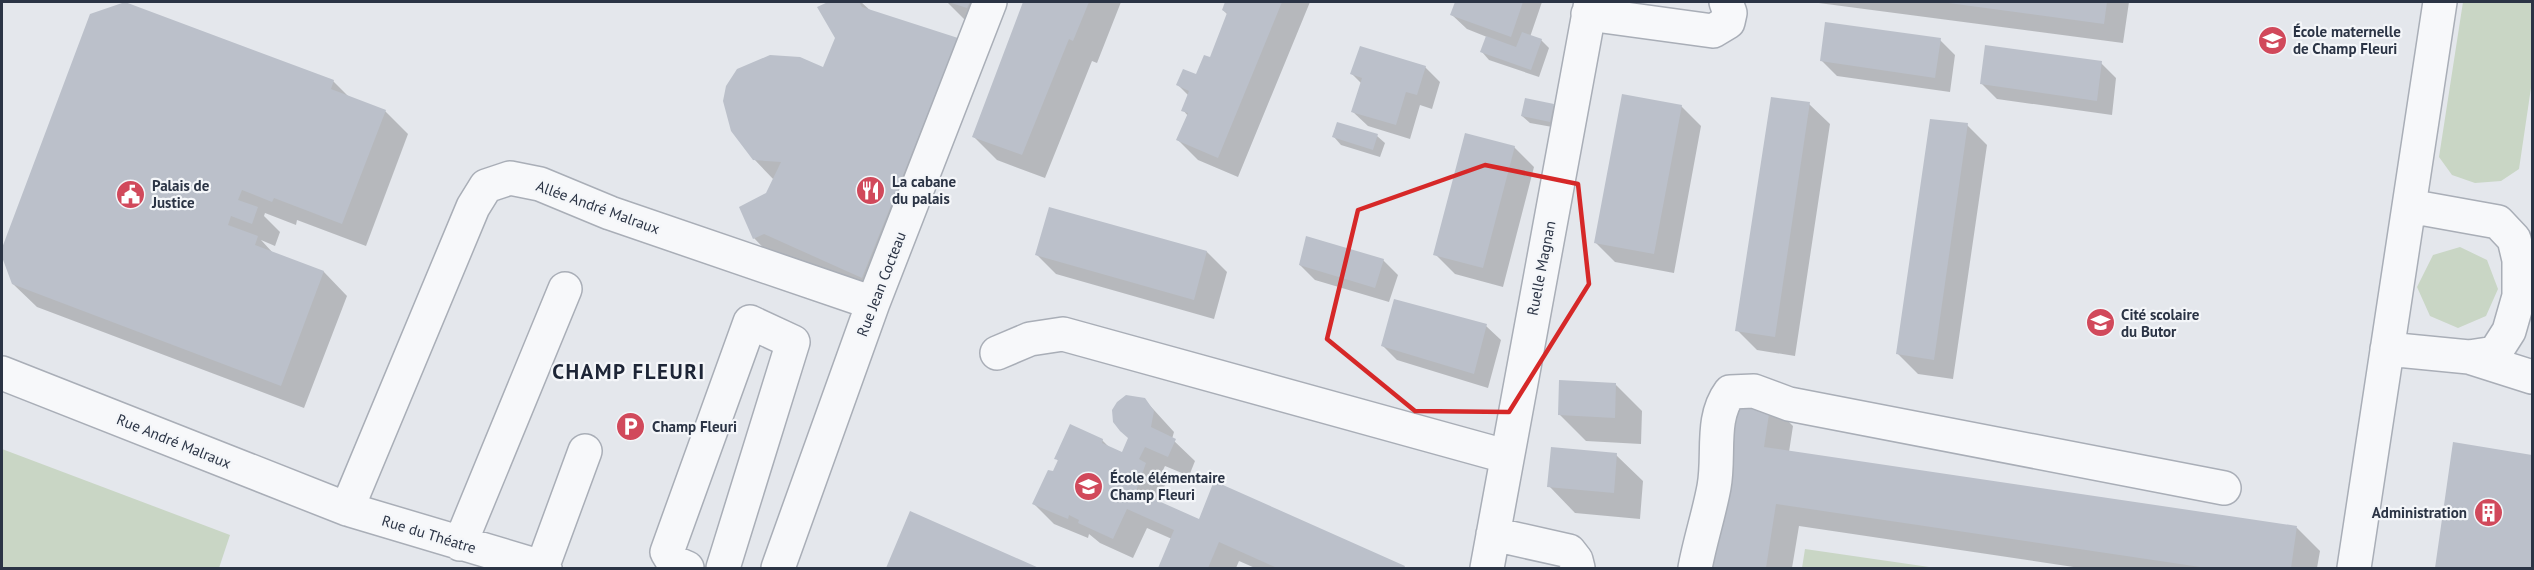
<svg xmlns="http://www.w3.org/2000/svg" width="2534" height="570" font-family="'PT Sans',sans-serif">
<rect width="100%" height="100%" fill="#e4e7ec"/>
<!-- green -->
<path fill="#c9d6c5" d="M2463 2H2532V81L2519 169 2501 181 2475 183 2452 175 2439 157Z
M2460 247 2487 260 2498 289 2486 316 2458 328 2430 316 2417 287 2433 255Z
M2 449 230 535 219 568H2Z
M1805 549 1936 568H1802Z"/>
<!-- shadow -->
<path fill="#0003" d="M831 2H861L872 12 957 39 983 66 889 304 780 265 754 238 767 194 774 180 754 159 824 69 837 38 819 8Z
M947 2H1001L969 24Z
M1025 2H1121L1097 63 1092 61 1045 178 997 160 974 137Z
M1227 2H1310L1238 177 1198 160 1178 140 1188 116 1183 110 1189 96 1178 85 1197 76 1211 59 1228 15 1223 10Z
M1457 2H1542L1530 37 1541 40 1549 48 1539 77 1489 60 1482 52 1487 37 1467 29 1452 15Z
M1811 2H2129L2123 43Z
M91 16 333 81 350 98 385 111 408 134 366 246 297 220 296 225 265 213 264 216 280 232 275 246 261 240 274 254 324 272 347 296 304 408 37 307 13 284 2 252Z
M1940 40 1955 55 1950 92 1837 76 1822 61Z
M2101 63 2116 78 2112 115 1997 99 1982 84Z
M1425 67 1440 82 1432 109 1420 105 1410 139 1368 126 1353 112 1362 84 1352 74Z
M1809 104 1830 124 1795 356 1757 350 1737 330Z
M1553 105 1561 113 1558 128 1530 123 1522 116Z
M1681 106 1701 126 1674 273 1615 262 1595 242Z
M1967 125 1987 145 1953 379 1918 374 1898 354Z
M1377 136 1385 143 1380 157 1341 145 1334 137Z
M1514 147 1534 167 1503 287 1455 274 1435 254Z
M1207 252 1227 272 1214 319 1056 274 1036 254Z
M1383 260 1398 275 1389 302 1315 280 1300 265Z
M1486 326 1501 340 1488 388 1397 360 1382 345Z
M1616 385 1642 411 1641 444 1586 441 1559 414Z
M1144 399 1174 432 1172 439 1195 461 1189 476 1165 466 1159 478 1165 485 1158 502 1200 521 1406 568H1255L1239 561 1236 568H1159L1172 539 1147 528 1133 558 1100 543 1089 534 1088 538 1054 524 1034 504 1054 473 1059 462 1056 458 1102 440 1111 449 1123 454Z
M1770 403 1793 426 1789 452 2297 528 2320 551 2317 568H2080L1799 526 1792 568H1712Z
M2454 444 2532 456V568H2437Z
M1616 455 1643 481 1640 519 1575 513 1549 486Z
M911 513 1035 568H887Z"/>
<!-- building -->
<path fill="#bbc0ca" d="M125 2 334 80 331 89 386 110 342 224 274 198 272 202 242 190 238 200 258 207 252 224 231 216 228 225 258 236 255 245 324 271 281 386 12 284 2 257V248L90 14Z
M828 2H859L862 7 958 38 862 278 764 234 753 239 739 207 766 193 781 162 753 160 731 131 723 101 726 86 737 69 770 55 800 57 823 67 835 38 817 7Z
M948 2H970L967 8Z
M1023 2H1089L1073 41 1069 39 1022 155 972 137Z
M1225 2H1282L1218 158 1176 140 1188 113 1181 111 1189 91 1176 85 1183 69 1196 74 1204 55 1210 57 1227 13 1222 10Z
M1455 2H1523L1511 37 1450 15Z
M1941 2H2107L2104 24Z
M1825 22 1941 38 1935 78 1820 61Z
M1522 32 1542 39 1531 70 1480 52 1486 36 1516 47Z
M1985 45 2102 61 2097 101 1980 84Z
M1360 46 1426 66 1417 95 1406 92 1396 125 1351 112 1362 78 1350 74Z
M1622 94 1682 105 1654 254 1594 243Z
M1771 97 1810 102 1775 337 1735 331Z
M1525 98 1554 104 1550 122 1521 116Z
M1930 119 1968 123 1934 360 1896 354Z
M1337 122 1378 134 1373 150 1332 137Z
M1465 133 1515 146 1483 268 1433 255Z
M1049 207 1207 251 1194 300 1035 255Z
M1306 236 1384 259 1375 288 1299 265Z
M1394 299 1487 324 1474 374 1381 346Z
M1559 380 1616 383 1615 418 1558 415Z
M1126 395 1145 398 1154 411 1151 427 1176 439 1168 457 1145 447 1139 459 1146 463 1136 491 1199 519 1214 481 1405 566 1404 568H1277L1219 542 1208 568H1158L1174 530 1127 509 1113 539 1078 523 1079 520 1069 515 1068 519 1032 504 1048 470 1053 471 1058 460 1054 459 1070 424 1103 439 1102 443 1122 452 1128 438 1120 431 1113 422 1112 410 1117 402Z
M1735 396 1771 401 1764 447 2297 526 2291 568H2207L1776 504 1766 568H1710Z
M2453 442 2532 455V568H2435Z
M1551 447 1617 453 1614 493 1547 487Z
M910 511 1039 568H886Z"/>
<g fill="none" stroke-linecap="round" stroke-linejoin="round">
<defs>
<path id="minor" d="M1588 14 1713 31 1728 22 1730 13 1726 2
M2387 349 2469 357 2495 353 2509 331 2519 296V260L2514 239 2498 222 2409 206
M997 353 1030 339 1063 334 1505 456
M2469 357 2532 377
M2 373 347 509 545 568
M347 509 473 207 486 186 510 178 540 184 610 213 873 303
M1493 534 1569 551 1576 560 1578 568
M460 544 565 289
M542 568 585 451
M687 568 673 562 667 552 750 322 793 342 723 568
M778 568 873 303 990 2
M1487 568 1591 2
M1695 568C1700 541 1709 514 1714 487 1720 455 1710 419 1730 392L1754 391 1789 404 2224 488
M2354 568 2440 2"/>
</defs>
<!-- minor casing -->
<use href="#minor" stroke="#a9aeb7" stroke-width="36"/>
<!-- minor -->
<use href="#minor" stroke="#f7f8fa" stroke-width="33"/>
</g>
<!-- marked area -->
<path fill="none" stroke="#d62828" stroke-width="4.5" stroke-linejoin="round" d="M1485 165 1578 184 1589 284 1509 412 1415 411 1327 339 1358 210Z"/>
<!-- icons -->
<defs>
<symbol id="school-disc" viewBox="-11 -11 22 22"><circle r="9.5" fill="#d1495b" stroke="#f4f6f9"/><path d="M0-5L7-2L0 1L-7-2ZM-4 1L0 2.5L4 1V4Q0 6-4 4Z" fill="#fff"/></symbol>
<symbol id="restaurant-disc" viewBox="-11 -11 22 22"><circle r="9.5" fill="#d1495b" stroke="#f4f6f9"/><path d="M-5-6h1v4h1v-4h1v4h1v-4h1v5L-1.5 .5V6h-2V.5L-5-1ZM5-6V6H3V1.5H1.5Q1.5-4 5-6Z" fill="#fff"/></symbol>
<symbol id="civic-disc" viewBox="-11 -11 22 22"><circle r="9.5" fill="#d1495b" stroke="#f4f6f9"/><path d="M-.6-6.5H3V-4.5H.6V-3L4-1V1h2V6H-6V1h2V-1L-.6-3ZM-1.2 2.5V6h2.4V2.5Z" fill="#fff"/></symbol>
<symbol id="university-disc" viewBox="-11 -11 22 22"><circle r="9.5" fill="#d1495b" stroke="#f4f6f9"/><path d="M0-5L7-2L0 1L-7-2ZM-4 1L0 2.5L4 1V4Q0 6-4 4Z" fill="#fff"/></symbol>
<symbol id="parking-disc" viewBox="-11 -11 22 22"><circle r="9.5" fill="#d1495b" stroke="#f4f6f9"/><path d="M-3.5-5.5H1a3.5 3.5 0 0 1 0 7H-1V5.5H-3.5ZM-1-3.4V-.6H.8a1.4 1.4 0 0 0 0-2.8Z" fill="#fff"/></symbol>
<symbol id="building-disc" viewBox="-11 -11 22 22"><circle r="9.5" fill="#d1495b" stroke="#f4f6f9"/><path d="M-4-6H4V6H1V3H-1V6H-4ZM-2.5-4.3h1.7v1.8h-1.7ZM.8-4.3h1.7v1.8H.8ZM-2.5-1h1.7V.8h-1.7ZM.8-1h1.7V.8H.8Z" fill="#fff"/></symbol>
</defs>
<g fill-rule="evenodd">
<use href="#school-disc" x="2256" y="24" width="33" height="33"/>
<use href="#restaurant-disc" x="854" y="174" width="33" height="33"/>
<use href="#civic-disc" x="114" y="178" width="33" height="33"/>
<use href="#university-disc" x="2084" y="306" width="33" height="33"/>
<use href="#parking-disc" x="614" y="410" width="33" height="33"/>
<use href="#school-disc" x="1072" y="470" width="33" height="33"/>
<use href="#building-disc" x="2472" y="496" width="33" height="33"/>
</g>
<g text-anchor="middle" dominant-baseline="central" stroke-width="4.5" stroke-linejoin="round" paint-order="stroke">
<!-- poi labels -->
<g font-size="15" font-weight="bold" fill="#2b3445" stroke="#f4f6f9" text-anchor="start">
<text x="2293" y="31">École maternelle<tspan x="2293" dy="17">de Champ Fleuri</tspan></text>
<text x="892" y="181">La cabane<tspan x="892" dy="17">du palais</tspan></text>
<text x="152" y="185">Palais de<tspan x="152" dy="17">Justice</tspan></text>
<text x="2121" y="314">Cité scolaire<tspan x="2121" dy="17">du Butor</tspan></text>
<text x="652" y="426">Champ Fleuri</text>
<text x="1110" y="477">École élémentaire<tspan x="1110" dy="17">Champ Fleuri</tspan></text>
<text x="2467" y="512" text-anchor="end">Administration</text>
</g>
<!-- street labels -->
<g font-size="15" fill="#2b3445" stroke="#f4f6f9">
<text transform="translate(598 207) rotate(20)">Allée André Malraux</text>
<text transform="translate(1541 268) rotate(-79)">Ruelle Magnan</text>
<text transform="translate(881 284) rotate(-69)">Rue Jean Cocteau</text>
<text transform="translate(174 441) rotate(22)">Rue André Malraux</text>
<text transform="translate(429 534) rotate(17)">Rue du Théatre</text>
</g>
<!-- district labels -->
<g font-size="21" font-weight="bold" letter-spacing="1.5" fill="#1d2536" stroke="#f4f6f9">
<text x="629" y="371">CHAMP FLEURI</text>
</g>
</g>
<!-- border -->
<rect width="2534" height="570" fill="none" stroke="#2b3445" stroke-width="6"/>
</svg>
